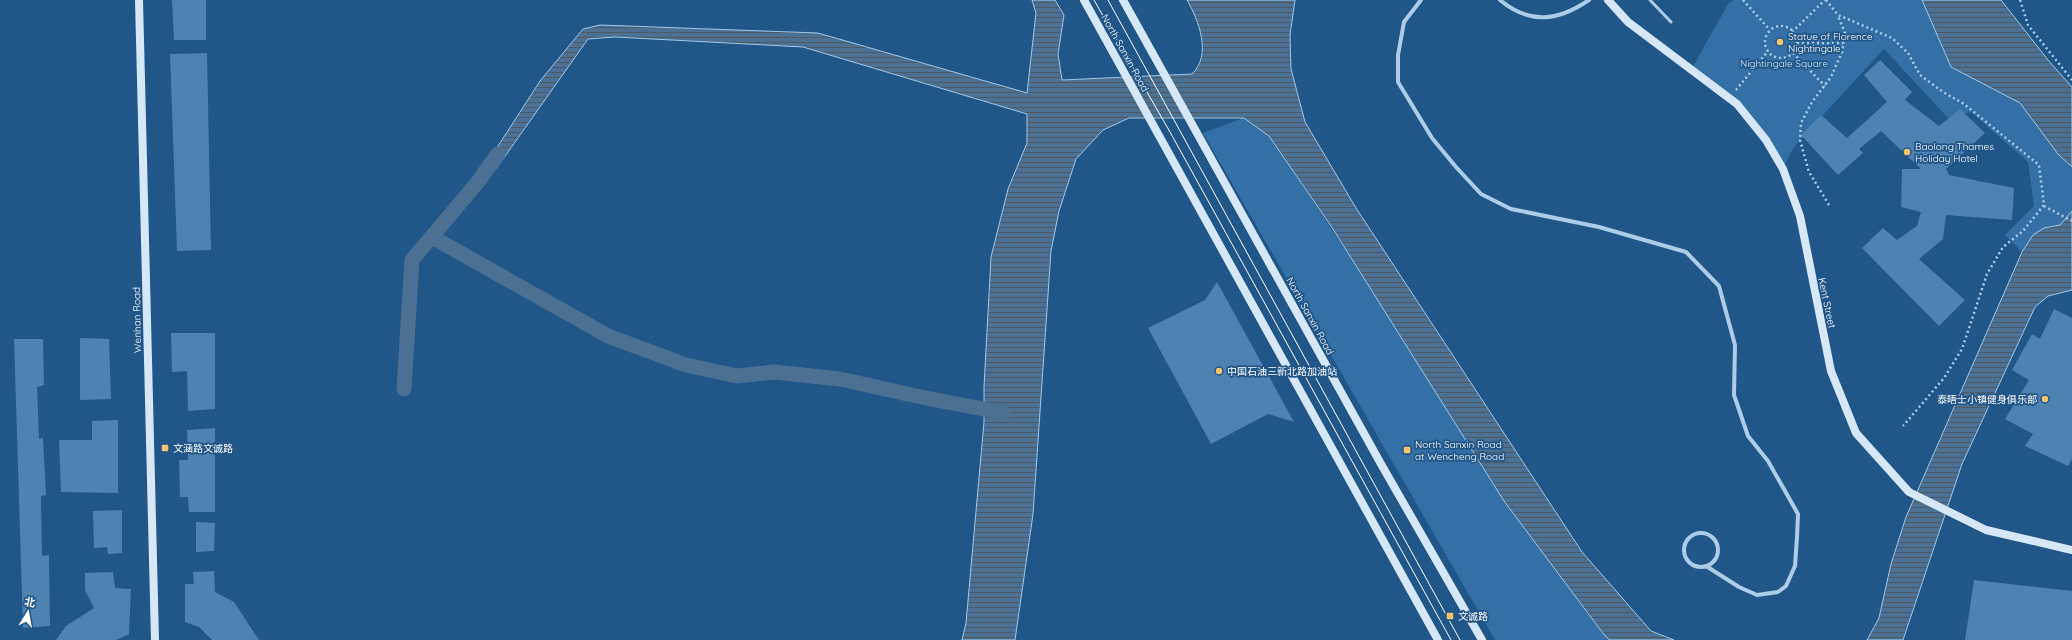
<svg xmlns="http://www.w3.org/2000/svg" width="2072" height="640" font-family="Quicksand,'Noto Sans SC',sans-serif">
<defs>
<pattern id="water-rules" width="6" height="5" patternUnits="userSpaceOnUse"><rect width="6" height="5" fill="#4a7093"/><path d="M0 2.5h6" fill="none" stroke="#4b5a68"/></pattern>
</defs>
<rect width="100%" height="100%" fill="#205688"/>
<!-- green -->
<path fill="#3470a5" d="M1734 0H1922L1951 67 2020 103 2058 154 2072 167V211L2060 225 2044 228 2033 235 2022 252 2005 235 2034 206 2028 162 1971 112 1948 118 1884 49 1800 140 1792 150 1783 169 1737 104 1691 70 1728 4Z
M1243 118 1269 136 1605 636 1610 640H1495L1203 133Z"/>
<!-- water -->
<path fill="url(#water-rules)" stroke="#9fc9eb" d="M1032 0H1055L1064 15 1058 54 1062 80 1192 74C1212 55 1199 21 1187 0H1295L1290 35 1291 69 1305 122 1356 208 1582 552 1651 631 1674 640H1610L1605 636 1504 501 1333 229 1269 136 1244 118H1129L1103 130 1076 159 1059 211 1051 251 1033 514 1015 640H962L966 623 984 422V387L991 257 1008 189 1027 143V114L803 47 615 37 588 39 496 169 482 171 540 81 583 29 600 25 818 33 1027 93 1036 13Z
M1922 0H2001L2048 60 2072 87V167L2058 154 2020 103 1951 67Z
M2072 211V290L2048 296 2035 307 1962 464 1903 640H1867L1879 618 1891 564 1906 517 2022 252 2033 235 2044 228 2060 225Z"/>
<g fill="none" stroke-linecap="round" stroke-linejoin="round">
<!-- canal -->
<path stroke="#4a7093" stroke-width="15" d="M432 237 608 336 686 365 737 376 774 372 840 379 921 397 1004 413
M404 389 412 260 477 183 498 154"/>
</g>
<!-- building -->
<path fill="#4d82b2" d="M172 0H206V40H174Z
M207 53 211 250 177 251 170 54Z
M1880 60 1912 92 1905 100 1939 126 1960 109 1985 133 1946 169 1949 175 2014 188 2012 220 1946 215 1943 239 1919 259 1965 300 1939 326 1862 248 1883 228 1897 240 1917 226 1921 212 1901 207 1902 169H1921L1881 131 1859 149 1863 153 1838 175 1801 135 1821 115 1847 138 1887 102 1864 75Z
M1217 282 1294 422 1268 414 1211 444 1148 328 1205 300Z
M2054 309 2072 318V459L2068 466 2025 446 2033 434 2005 419 2029 380 2012 370 2032 334 2040 339Z
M171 333H215V409L188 411 187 371 172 372Z
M80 338 109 339 111 399 80 400Z
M14 339H43L44 385 37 387 39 439 43 438 46 495 41 496 42 556 49 555 50 626 23 628Z
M118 420V493L61 492 59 440H92V421Z
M215 428V512H189L188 497H180L179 460H188L187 430Z
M122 510V553L108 554 107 547 94 548 93 511Z
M196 522 215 523 214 551 196 552Z
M214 571 215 592 234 602 259 640H212L199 627 185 622V584H194L193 572Z
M113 572 115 588 131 589 129 634 116 640H56L66 626 94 608 85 590V573Z
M1974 580 2072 591V640H1965Z"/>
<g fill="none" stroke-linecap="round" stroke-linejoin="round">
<!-- path -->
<path stroke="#abcdea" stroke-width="2.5" stroke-dasharray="2 3" stroke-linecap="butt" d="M1743 0 1770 30
M1826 0 1838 15 1892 38 1908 53 1920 75 1943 92 1964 104 2039 165 2044 205 2023 231 2003 247 1987 274 1962 349 1944 378 1903 426
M2020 0 2028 25 2072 80
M1765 42a16 16 0 1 1 32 0a16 16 0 1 1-32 0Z
M1792 32 1825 0
M1797 43H1843
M1793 53 1825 86
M1736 90 1768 51
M1829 205 1809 172 1800 140 1801 123 1812 102 1831 77 1842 52 1845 33 1838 16
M2044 206 2072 221"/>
<!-- lane -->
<path stroke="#abcdea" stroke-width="3" d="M1650 0 1671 22"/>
<!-- street -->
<path stroke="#abcdea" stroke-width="4" d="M1421 0 1404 22 1398 55V82L1432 138 1456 167 1481 194 1511 209 1599 227 1686 252 1719 286 1735 345 1734 395 1748 436 1768 461 1798 514 1797 537 1795 566 1786 586 1778 592 1757 595 1739 587 1706 566
M1500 0C1530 25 1558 21 1589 0
M1684 550a17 17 0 1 1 34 0a17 17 0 1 1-34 0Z"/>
<!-- secondary -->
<path stroke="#d6e8f8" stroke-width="8" d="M139 0 155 640
M1084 0 1438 640
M1123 0 1381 464 1482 640
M1608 0 1628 22 1737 104 1766 140 1783 169 1800 216 1831 371 1856 433 1909 492 1986 530 2072 550"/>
<!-- tram -->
<path stroke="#fff" stroke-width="1" d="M1094 0 1170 132 1451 640
M1108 0 1460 640"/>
</g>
<!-- markers -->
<g fill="#f7c36c" stroke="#205688" stroke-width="1.5">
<circle cx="1780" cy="42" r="4"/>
<circle cx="1907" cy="152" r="4"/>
<circle cx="1219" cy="371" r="4"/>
<circle cx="2045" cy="399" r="4"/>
<rect x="161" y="444" width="8" height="8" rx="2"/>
<rect x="1403" y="446" width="8" height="8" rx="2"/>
<rect x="1446" y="612" width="8" height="8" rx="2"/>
</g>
<g text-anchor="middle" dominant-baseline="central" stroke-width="3.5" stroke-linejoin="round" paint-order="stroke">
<!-- poi labels -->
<g font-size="10" fill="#fff" stroke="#205688" text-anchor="start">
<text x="1788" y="36">Statue of Florence<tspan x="1788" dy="12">Nightingale</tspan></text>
<text x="1915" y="146">Baolong Thames<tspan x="1915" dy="12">Holiday Hotel</tspan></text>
<text x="1227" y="371">中国石油三新北路加油站</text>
<text x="2037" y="399" text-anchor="end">泰晤士小镇健身俱乐部</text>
<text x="1415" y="444">North Sanxin Road<tspan x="1415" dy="12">at Wencheng Road</tspan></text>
<text x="173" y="448">文涵路文诚路</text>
<text x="1458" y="616">文诚路</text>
</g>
<!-- street labels -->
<g font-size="10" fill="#fff" stroke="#205688">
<text transform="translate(1125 53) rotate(61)">North Sanxin Road</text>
<text transform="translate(1827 303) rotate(78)">Kent Street</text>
<text transform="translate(1310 316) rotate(61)">North Sanxin Road</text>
<text transform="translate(137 320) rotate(-91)">Wenhan Road</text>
</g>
<!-- park labels -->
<g font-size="10" fill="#cfe5f8" stroke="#205688">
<text x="1784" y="63">Nightingale Square</text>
</g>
</g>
<!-- north arrow -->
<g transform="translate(28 612) rotate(11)" stroke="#205688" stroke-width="3" paint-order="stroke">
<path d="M0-3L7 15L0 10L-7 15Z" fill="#ffffff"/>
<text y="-6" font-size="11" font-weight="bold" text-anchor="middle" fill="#ffffff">北</text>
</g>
</svg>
